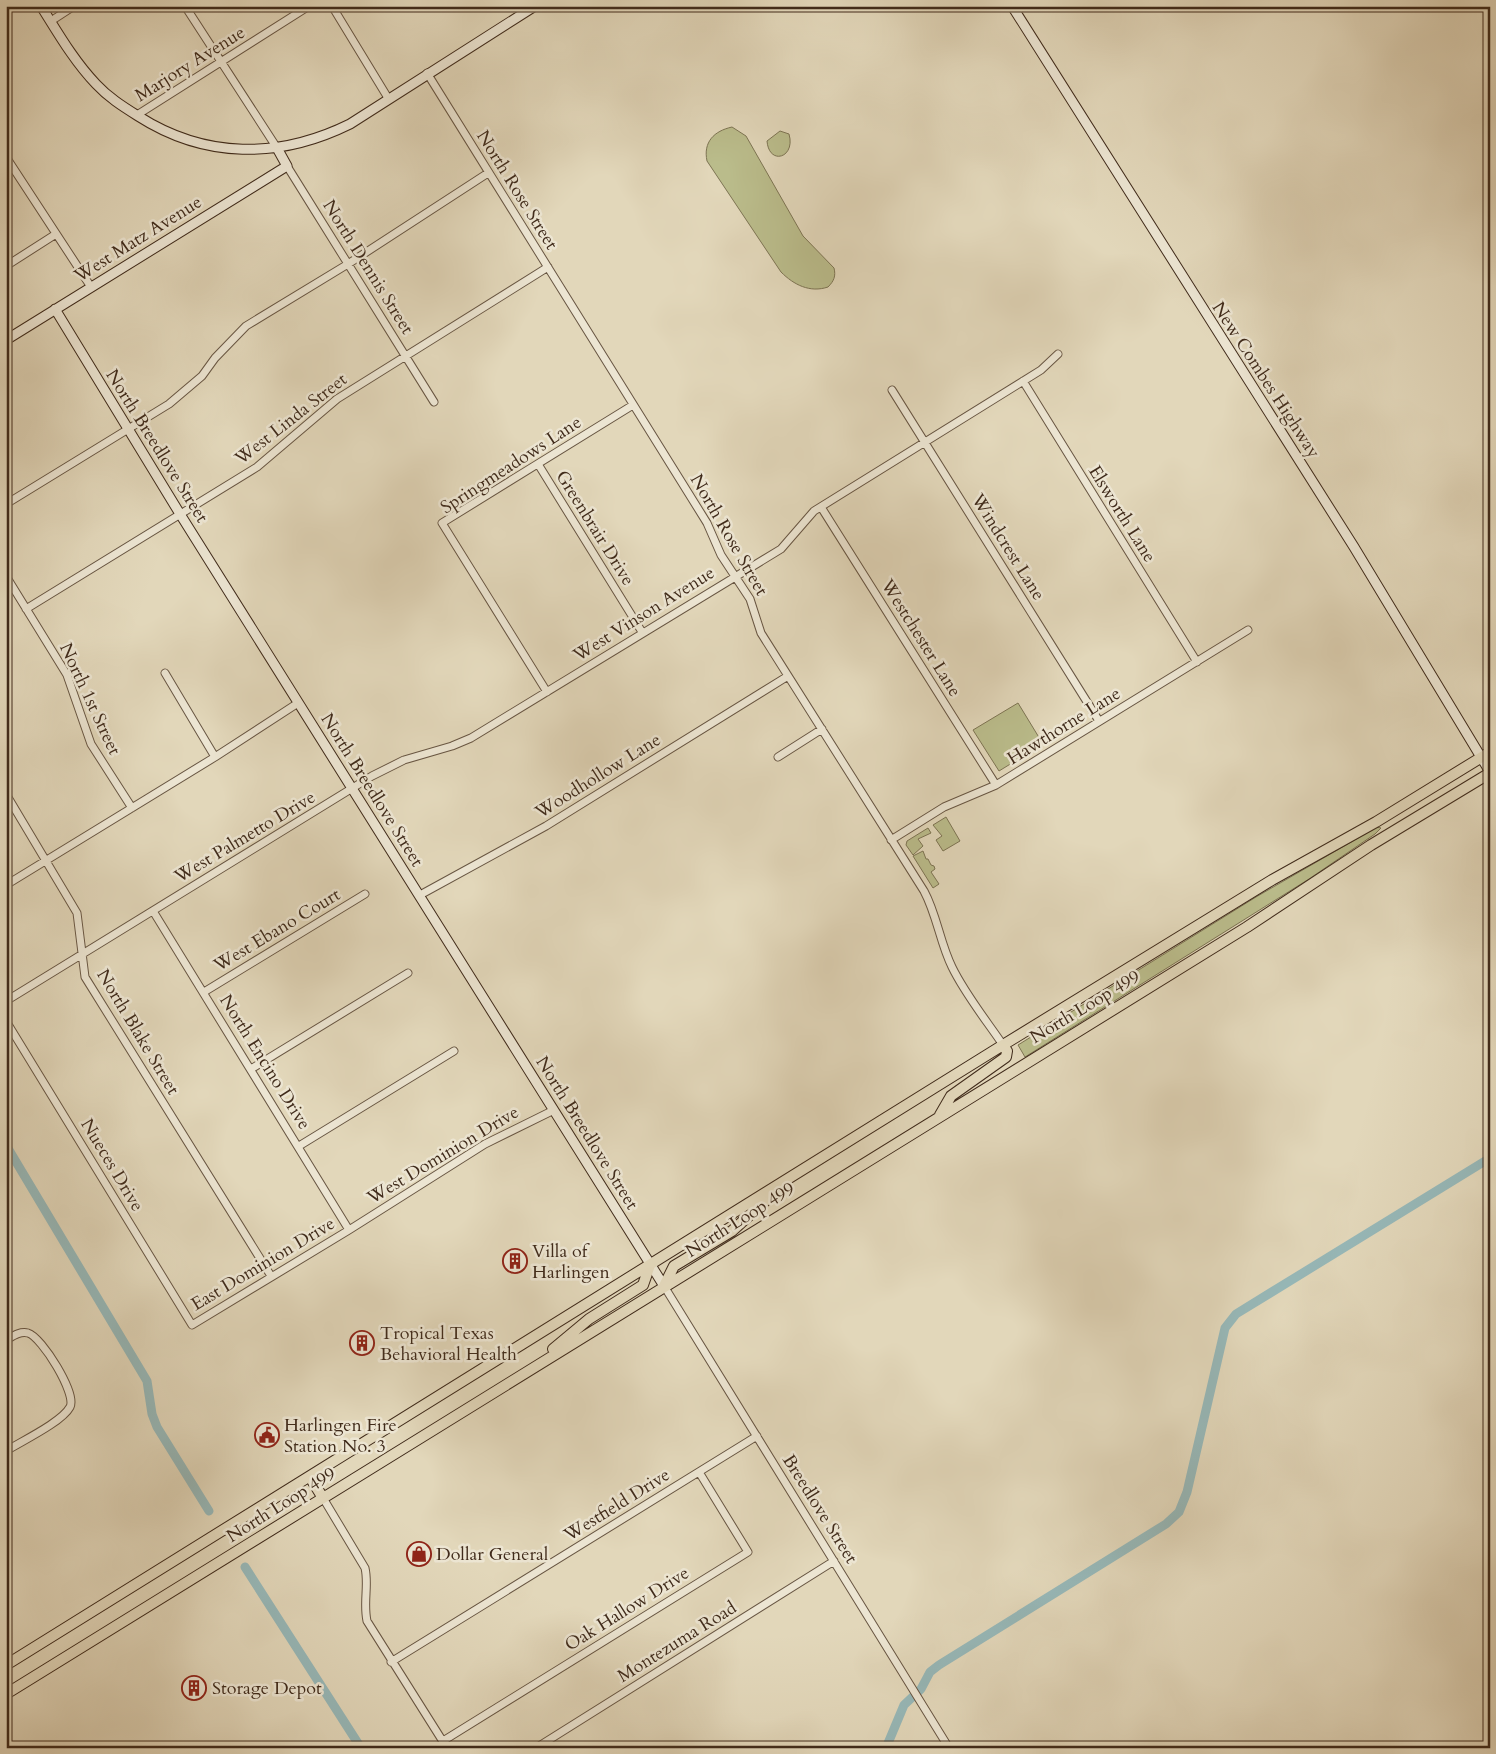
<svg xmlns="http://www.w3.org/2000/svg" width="1496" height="1754" font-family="Cardo,serif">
<rect width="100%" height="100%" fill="#e2d7ba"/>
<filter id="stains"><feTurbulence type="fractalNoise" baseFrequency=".004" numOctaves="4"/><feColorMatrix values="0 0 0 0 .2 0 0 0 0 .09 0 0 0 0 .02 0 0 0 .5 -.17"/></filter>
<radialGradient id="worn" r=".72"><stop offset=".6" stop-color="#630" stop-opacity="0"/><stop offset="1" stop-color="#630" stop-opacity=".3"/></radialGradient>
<!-- green -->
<path fill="#babc8b" stroke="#7d7453" d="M732 127 746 136 803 236 834 268C836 276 834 281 828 287 810 293 794 285 781 272L707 161C703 142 714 131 732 127Z
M780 131 789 134C796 158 769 166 767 141Z
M1018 703 1043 744 999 771 973 730Z
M946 817 960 841 943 851 936 840 942 836 933 825Z
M1377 827 1381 828 1375 834 1309 879 1025 1057 1018 1045 1256 897Z
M928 828 931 833 918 839 923 846 913 855 906 845 907 841Z
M923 851 926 859H928L931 865 934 866 935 869 931 872 939 884 933 888 913 856Z"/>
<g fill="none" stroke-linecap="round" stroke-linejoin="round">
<!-- canal -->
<path stroke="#97b8b8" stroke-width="9" d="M6 1145 147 1381 152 1414 157 1427 209 1511
M245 1567 361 1748
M886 1748 904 1705 921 1689 930 1672 939 1665 1166 1524 1179 1512 1187 1492 1225 1328 1236 1314 1490 1158"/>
<defs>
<path id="street" d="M185 6 277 148
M332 6 388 98
M51 21 74 6
M427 73 707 523 721 555 750 599 761 633 924 891C937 915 940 943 952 967 965 994 986 1020 1003 1045
M137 115 309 6
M6 157 91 287
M287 166 434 402
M6 266 56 234
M1023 381 1197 662
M892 390 1099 721
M538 464 642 632
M6 504 169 404 202 376 215 358 246 326 348 264 488 173
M821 507 996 785
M6 576 67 675 91 744 132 808
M26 609 257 467 337 399 548 267
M165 673 215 757
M547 692 442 523 633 405
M778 757 822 729
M6 794 77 913 85 977 271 1276
M891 840 944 807 996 785 1248 630
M6 885 215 757 298 703
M420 895 546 826 788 676
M153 911 349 1230
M204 992 365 894
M6 1001 372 776 404 760 452 746 471 738 781 549 814 511 1041 370 1058 354
M6 1021 192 1325 349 1230 485 1144 554 1110
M251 1069 408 973
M299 1146 454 1051
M664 1286 949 1748
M6 1340C13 1336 20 1331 28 1333 42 1337 77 1394 70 1407 62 1422 22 1441 6 1451
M323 1498 365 1568C369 1585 363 1602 367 1621L447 1748
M391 1662 757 1436
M443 1741 748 1552 699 1472
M536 1748 834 1561"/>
<path id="secondary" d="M41 6C58 33 74 61 96 84 108 97 122 106 138 116 205 159 279 159 350 124L535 6
M1012 6 1354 547 1490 772
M55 309 180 514 664 1286
M6 340 287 166 277 148"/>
<path id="primary" d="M940 1115 951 1096 1006 1057 1007 1051 1003 1045
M664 1286 674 1266 732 1231 773 1194
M553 1349 589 1319 643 1285 650 1265
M310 1477 323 1498
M6 1665 1003 1045 1272 880 1376 822 1490 752
M6 1694 1247 927 1371 845 1490 773"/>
</defs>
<!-- street casing -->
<use href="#street" stroke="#685643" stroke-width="9"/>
<!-- secondary casing -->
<use href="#secondary" stroke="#402b1b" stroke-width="11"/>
<!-- primary casing -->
<use href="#primary" stroke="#402b1b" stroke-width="12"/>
<!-- street -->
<use href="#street" stroke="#ece5d2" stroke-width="7"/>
<!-- secondary -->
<use href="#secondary" stroke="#ece5d2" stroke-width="9"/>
<!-- primary -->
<use href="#primary" stroke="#e2d7ba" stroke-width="10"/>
</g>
<!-- icons -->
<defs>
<symbol id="building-ring" viewBox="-11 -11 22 22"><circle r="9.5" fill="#ece5d2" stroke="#8f2418" stroke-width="1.5"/><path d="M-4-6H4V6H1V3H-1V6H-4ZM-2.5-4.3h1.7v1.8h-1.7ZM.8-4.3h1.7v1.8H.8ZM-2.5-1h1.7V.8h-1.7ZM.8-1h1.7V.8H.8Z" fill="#8f2418"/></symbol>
<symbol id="civic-ring" viewBox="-11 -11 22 22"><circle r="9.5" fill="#ece5d2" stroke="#8f2418" stroke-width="1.5"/><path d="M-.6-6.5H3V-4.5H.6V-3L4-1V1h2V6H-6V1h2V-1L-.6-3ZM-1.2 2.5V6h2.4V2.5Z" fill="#8f2418"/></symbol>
<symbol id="shop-ring" viewBox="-11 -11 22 22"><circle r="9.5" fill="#ece5d2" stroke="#8f2418" stroke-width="1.5"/><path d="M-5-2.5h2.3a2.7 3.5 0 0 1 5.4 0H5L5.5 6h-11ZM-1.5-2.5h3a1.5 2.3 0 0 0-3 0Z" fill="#8f2418"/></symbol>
</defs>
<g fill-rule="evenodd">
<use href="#building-ring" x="501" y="1247" width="28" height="28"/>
<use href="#building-ring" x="348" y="1329" width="28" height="28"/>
<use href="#civic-ring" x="253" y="1421" width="28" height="28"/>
<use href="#shop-ring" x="405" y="1540" width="28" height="28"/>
<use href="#building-ring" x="180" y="1674" width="28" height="28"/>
</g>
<g text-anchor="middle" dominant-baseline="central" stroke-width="5" stroke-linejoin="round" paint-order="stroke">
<!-- street labels -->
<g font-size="18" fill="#402b1b" stroke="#ece5d2">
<text transform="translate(190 64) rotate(-32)">Marjory Avenue</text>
<text transform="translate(517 190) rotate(58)">North Rose Street</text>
<text transform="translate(138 239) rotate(-32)">West Matz Avenue</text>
<text transform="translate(368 267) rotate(58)">North Dennis Street</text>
<text transform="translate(1266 380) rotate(57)">New Combes Highway</text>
<text transform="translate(291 419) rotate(-38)">West Linda Street</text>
<text transform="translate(157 446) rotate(58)">North Breedlove Street</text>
<text transform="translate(511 465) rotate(-33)">Springmeadows Lane</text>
<text transform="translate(1122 514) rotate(58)">Elsworth Lane</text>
<text transform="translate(595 528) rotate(58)">Greenbrair Drive</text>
<text transform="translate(729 535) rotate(60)">North Rose Street</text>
<text transform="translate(1008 547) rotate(58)">Windcrest Lane</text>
<text transform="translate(644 614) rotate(-32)">West Vinson Avenue</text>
<text transform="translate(921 638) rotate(58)">Westchester Lane</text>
<text transform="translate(90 699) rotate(65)">North 1st Street</text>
<text transform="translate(1064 726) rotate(-32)">Hawthorne Lane</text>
<text transform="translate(598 776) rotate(-32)">Woodhollow Lane</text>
<text transform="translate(372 790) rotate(58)">North Breedlove Street</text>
<text transform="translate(245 837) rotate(-31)">West Palmetto Drive</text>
<text transform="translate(277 930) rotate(-31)">West Ebano Court</text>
<text transform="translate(1085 1007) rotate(-31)">North Loop 499</text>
<text transform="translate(138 1032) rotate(59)">North Blake Street</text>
<text transform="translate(265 1062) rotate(58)">North Encino Drive</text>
<text transform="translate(587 1133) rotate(58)">North Breedlove Street</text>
<text transform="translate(443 1155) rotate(-31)">West Dominion Drive</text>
<text transform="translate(112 1165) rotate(59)">Nueces Drive</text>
<text transform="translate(740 1220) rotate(-32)">North Loop 499</text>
<text transform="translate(263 1264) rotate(-31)">East Dominion Drive</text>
<text transform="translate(281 1505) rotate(-32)">North Loop 499</text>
<text transform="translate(617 1505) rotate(-32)">Westfield Drive</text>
<text transform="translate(820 1509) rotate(58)">Breedlove Street</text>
<text transform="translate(627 1609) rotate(-32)">Oak Hallow Drive</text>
<text transform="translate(677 1642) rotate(-32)">Montezuma Road</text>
</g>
<!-- poi labels -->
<g font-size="18" fill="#402b1b" stroke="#ece5d2" text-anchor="start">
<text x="532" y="1251">Villa of<tspan x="532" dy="21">Harlingen</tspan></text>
<text x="380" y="1333">Tropical Texas<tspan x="380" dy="21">Behavioral Health</tspan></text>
<text x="284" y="1425">Harlingen Fire<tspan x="284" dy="21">Station No. 3</tspan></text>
<text x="436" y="1554">Dollar General</text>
<text x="212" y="1688">Storage Depot</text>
</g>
</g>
<!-- margin -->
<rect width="1496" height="1754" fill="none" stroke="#e2d7ba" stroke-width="25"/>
<rect x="8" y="8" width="1481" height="1739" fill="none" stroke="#402b1b" stroke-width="2.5"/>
<rect x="12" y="12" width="1471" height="1729" fill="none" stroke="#402b1b"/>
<rect width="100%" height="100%" filter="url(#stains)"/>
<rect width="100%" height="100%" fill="url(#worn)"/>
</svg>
